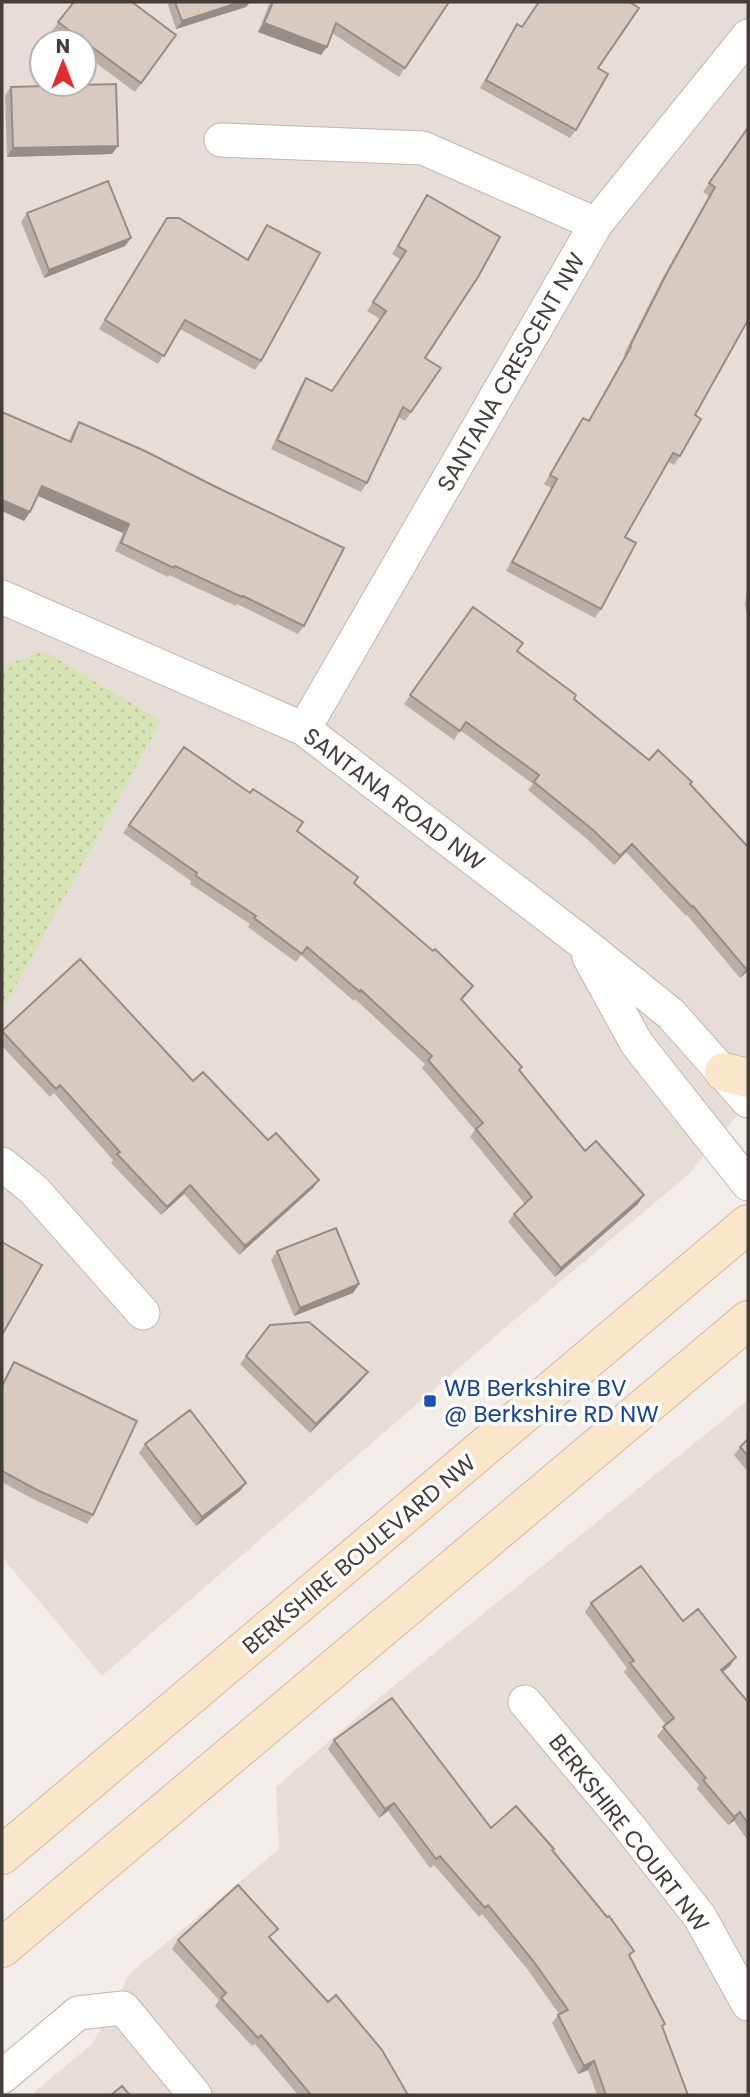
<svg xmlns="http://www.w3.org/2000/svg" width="750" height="2097" font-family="Poppins,sans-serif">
<defs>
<pattern id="green-dots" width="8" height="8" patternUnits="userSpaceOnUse" patternTransform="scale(1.75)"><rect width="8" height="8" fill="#d6e3b4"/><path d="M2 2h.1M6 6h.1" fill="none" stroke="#b9c49b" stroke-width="1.8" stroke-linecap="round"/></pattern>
</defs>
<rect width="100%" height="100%" fill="#f2ede8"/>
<!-- residential -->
<path fill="#e6ded6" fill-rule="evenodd" d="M2 2H748V1102L688 1175 512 1322 102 1676 2 1557ZM42 42H84V84H42Z
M748 1400V2095H31L93 2043 130 1973 279 1849 276 1787 380 1697Z"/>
<!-- green -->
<path fill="url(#green-dots)" d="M44 651 161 721 2 1011V666Z"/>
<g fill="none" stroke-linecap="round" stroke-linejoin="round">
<defs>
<path id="street" d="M221 140 423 148 596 224
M2 597 304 729 579 940 671 1014 748 1101
M304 729 596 224 748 36
M589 957 637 1044 748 1184
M2 1164 34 1190 143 1313
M525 1702 627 1824 700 1917 748 2004
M2 2077 78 2013 123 2008 195 2095"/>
<path id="secondary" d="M724 1072 748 1078
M2 1855 748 1224
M2 1948 748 1320"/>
</defs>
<!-- street casing -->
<use href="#street" stroke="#c0b6ae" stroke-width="35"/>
<!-- secondary casing -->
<use href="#secondary" stroke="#ceb89b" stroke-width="40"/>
<!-- street -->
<use href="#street" stroke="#fff" stroke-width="33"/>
<!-- secondary -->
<use href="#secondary" stroke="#f9e6cb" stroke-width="38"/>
</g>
<!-- wall -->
<path fill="#b8aea6" d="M74 2 176 35 135 92 84 54V42H67L52 31Z
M167 2H250L246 7 176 29Z
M270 2H449L399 77 332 33 321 55 258 32Z
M539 2H633L598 68 576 130 570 138 480 88 512 33 517 24 522 27Z
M11 87 118 146 112 154 7 157 5 95Z
M747 129 695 415 680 456 674 465 668 462 625 537 601 609 595 618 506 571 551 488 544 484 583 418 588 421 625 355 624 354 662 279 709 196 703 192Z
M427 195 425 358 441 368 405 421 398 417 367 483 361 492 271 449 300 387 306 378 332 391 380 319 367 311 400 259 392 254Z
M27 213 131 238 125 246 44 278 21 222Z
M167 218 247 259 267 225 261 361 255 370 180 329 158 364 99 329Z
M79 422 304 626 298 634 237 604 236 606 169 575 168 577 115 551 123 533 38 496 24 521 2 511 69 441 73 431Z
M748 583V622L745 604Z
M473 607 517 651 574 699 649 760 690 785 748 847V971L740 978 687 915 686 916 626 852 614 865 587 839 528 790 533 784 460 730 454 740 404 704Z
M184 747 297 831 354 883 467 995 462 1000 520 1071 585 1151 638 1204 555 1277 508 1222 514 1214 525 1204 470 1137 475 1130 422 1068 425 1064 355 999 354 1001 301 955 296 962 248 927 250 924 190 884 191 881 123 833Z
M2 1031 193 1081 319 1180 313 1188 239 1255 184 1194 161 1215 111 1163 113 1160 54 1093 50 1097 2 1046Z
M277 1251 359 1284 353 1293 294 1316 271 1260Z
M246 1356 362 1380 310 1433 240 1364Z
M14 1362 93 1515 87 1524 31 1498 2 1482V1383Z
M748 1439V1472L734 1455 740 1447Z
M145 1444 246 1483 240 1491 196 1526 139 1453Z
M591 1603 683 1621 730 1666 723 1672 748 1702V1841L734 1821 728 1825 697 1789 699 1785 657 1736 666 1725 624 1672 627 1668 585 1612Z
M334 1740 491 1828 553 1851 630 1957 662 2027 688 2095H597L588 2070 578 2074 552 2023 559 2014 528 1970 482 1914 479 1917 434 1865 430 1868 388 1811 379 1818 328 1749Z
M271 1938 408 2095H298L255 2044 252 2046 215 2006 219 2000 172 1949 178 1940Z"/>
<!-- shaded-wall -->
<path fill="#968d87" d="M241 2H250L246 7 176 29 182 21Z
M264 23 327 47 321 55 258 32Z
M118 146 112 154 7 157 13 148Z
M131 238 125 246 44 278 49 270Z
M42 486 129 524 123 533 36 495Z
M2 500 30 512 24 521 2 511Z
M632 844 626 852 614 865 620 856Z
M748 967V971L740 978 746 969Z
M319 1180 313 1188 239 1255 245 1246Z
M190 1185 184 1194 161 1215 167 1207Z
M644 1195 638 1204 555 1277 561 1268Z
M359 1284 353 1293 294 1316 300 1308Z
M368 1372 362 1380 310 1433 316 1424Z
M246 1483 240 1491 196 1526 202 1517Z
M736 1657 730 1666 715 1678 721 1670Z
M394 1803 388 1811 379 1818 385 1809Z
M740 1812 734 1821 728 1825 734 1817Z
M594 2061 588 2070 578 2074 584 2066Z"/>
<!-- building -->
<path fill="#d6cac1" stroke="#968d87" stroke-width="2" d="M74 2H132L176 35 141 83 58 22Z
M175 2H241L182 21Z
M273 2H449L405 68 336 23 327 47 264 23Z
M539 2H633L631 3 639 8 598 68 608 74 576 130 486 80 517 24 522 27Z
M116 84 118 146 13 148 11 87Z
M747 129 748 130V320L695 415 701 419 680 456 673 453 625 537 636 543 601 609 512 562 557 479 550 475 583 418 589 421 631 347 630 346 668 271 715 187 709 183Z
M108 181 131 238 49 270 27 213Z
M427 195 500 237 478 277 425 358 441 368 411 412 403 407 367 483 277 440 306 378 332 391 386 311 373 302 406 251 398 246Z
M167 218H179L248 260 267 225 320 253 261 361 185 320 164 356 105 320Z
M2 412 71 442 79 422 145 451 214 486 344 548 304 626 243 596 242 597 175 566 174 568 121 543 129 524 42 486 30 512 2 500Z
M473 607 523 643 517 651 576 695 574 699 649 760 658 750 692 782 690 784 748 847V967L746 969 693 906 692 907 632 844 620 856 593 830 534 782 539 775 466 722 460 731 410 695Z
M184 747 250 793 253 789 303 822 297 831 358 877 354 883 433 951 435 949 473 986 461 999 522 1067 519 1070 585 1151 596 1141 644 1195 561 1268 514 1214 532 1197 476 1129 483 1123 428 1060 432 1056 361 990 360 992 307 947 302 954 254 918 256 916 196 876 197 873 129 825Z
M80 959 193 1081 203 1072 268 1140 276 1133 319 1180 245 1246 190 1185 167 1207 117 1154 120 1152 60 1085 56 1089 2 1031Z
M336 1228 359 1284 300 1308 277 1251Z
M2 1242 42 1265 2 1335Z
M309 1322 368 1372 316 1424 246 1356 270 1325Z
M14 1362 137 1421 93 1515 37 1490 2 1471V1386Z
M190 1410 246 1483 202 1517 145 1444Z
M748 1439V1456L740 1447Z
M641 1566 683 1621 698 1609 736 1657 721 1670 748 1702V1824L740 1812 734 1817 703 1780 706 1778 663 1727 674 1718 630 1663 634 1661 591 1603Z
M392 1698 491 1828 516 1806 554 1849 552 1850 607 1917 609 1916 634 1951 629 1955 665 2024 662 2026 688 2095H606L594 2061 584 2066 558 2015 568 2010 534 1962 488 1905 485 1908 440 1856 436 1859 394 1803 385 1809 334 1740Z
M238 1885 278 1929 269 1937 328 2002 336 1995 382 2050 408 2095H311L261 2035 258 2038 221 1998 226 1993 178 1940Z
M122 2086 130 2095H111Z"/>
<!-- markers -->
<rect fill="#1a4fb4" stroke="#fff" stroke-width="2.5" x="423" y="1394" width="14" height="14" rx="3.5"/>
<g text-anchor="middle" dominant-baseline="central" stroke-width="7" stroke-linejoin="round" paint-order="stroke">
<!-- street labels -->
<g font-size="23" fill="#453d37" stroke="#fff">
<text transform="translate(511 372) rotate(-60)">SANTANA CRESCENT NW</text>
<text transform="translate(394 799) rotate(37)">SANTANA ROAD NW</text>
<text transform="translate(359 1554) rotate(-40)">BERKSHIRE BOULEVARD NW</text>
<text transform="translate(629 1833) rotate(52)">BERKSHIRE COURT NW</text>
</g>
<!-- transit labels -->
<g font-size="23" fill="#164399" stroke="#fff" text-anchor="start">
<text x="444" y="1388">WB Berkshire BV<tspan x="444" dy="26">@ Berkshire RD NW</tspan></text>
</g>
</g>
<!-- border -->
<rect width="750" height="2097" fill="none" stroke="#453d37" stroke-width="7"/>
<!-- north arrow -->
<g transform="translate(63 63)"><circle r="33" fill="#ffffff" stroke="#b5b1af" stroke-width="2"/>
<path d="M0-5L12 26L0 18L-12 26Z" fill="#e62b30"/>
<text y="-10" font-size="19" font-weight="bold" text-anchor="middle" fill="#453d37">N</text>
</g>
</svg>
